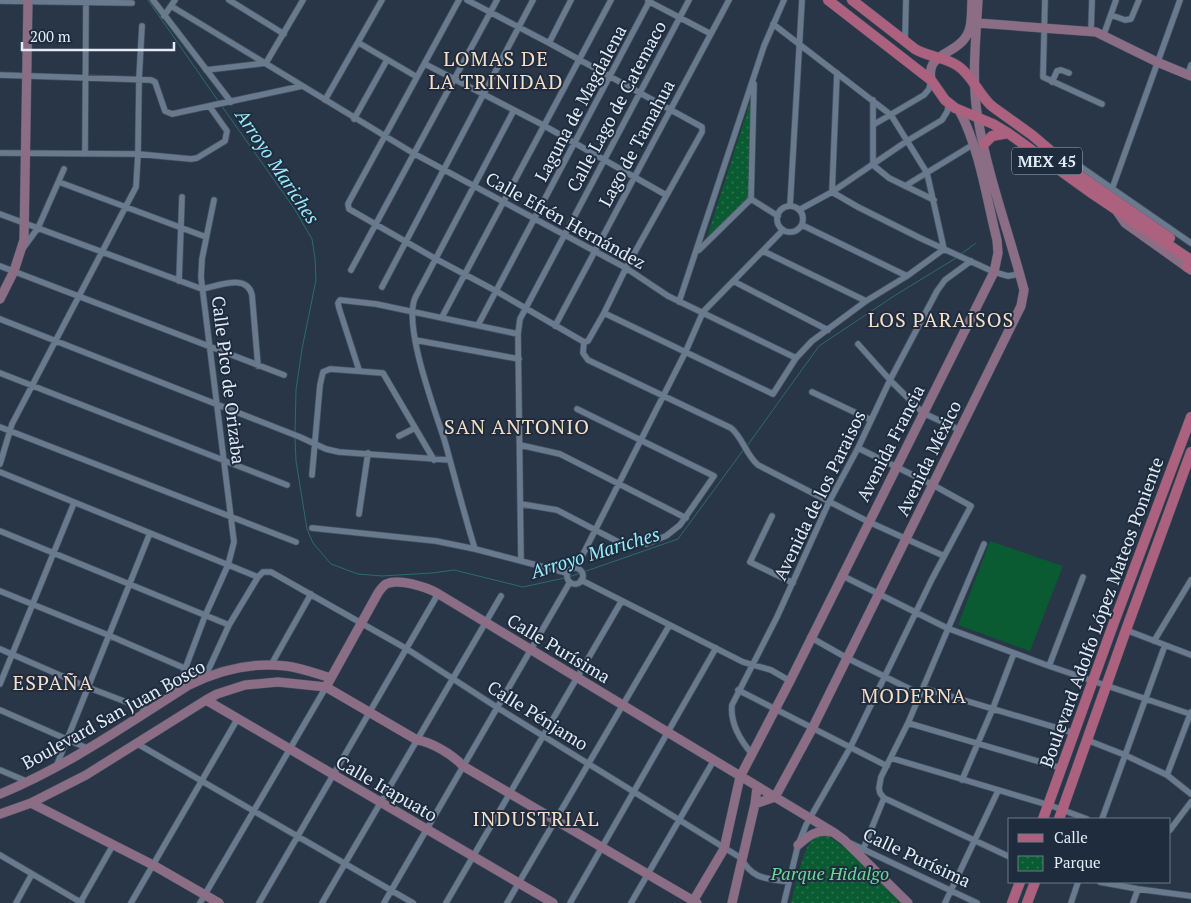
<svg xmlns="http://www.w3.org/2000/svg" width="1191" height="903" font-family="'PT Serif',serif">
<defs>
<pattern id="park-dots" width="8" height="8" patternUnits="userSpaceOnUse" patternTransform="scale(1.25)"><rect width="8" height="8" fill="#0a5a32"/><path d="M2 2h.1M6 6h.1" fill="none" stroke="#2d7250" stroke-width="1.8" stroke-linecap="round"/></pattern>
</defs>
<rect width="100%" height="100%" fill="#283648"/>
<!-- grass -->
<path fill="#0a5a32" d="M990 541 1063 566 1030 651 958 625Z"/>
<!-- park -->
<path fill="url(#park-dots)" d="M753 93 752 194 707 237Z
M827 835 854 854 906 903H791C794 891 804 846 812 840 816 837 821 836 827 835Z"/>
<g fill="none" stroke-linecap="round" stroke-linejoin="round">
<!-- stream -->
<path stroke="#2c6a74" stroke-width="1" d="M148 0 219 102
M221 105 294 208 312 239 315 258 316 280 302 349 296 390 295 433
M961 254 976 243
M295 437 296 461 307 529 313 543 331 564 358 574 382 576 432 573 454 570 523 587 569 577 678 539 744 449
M747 446 819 346 894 296 956 258"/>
<defs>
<path id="street" d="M153 0 231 102
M229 0 284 34
M459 0 350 200 348 204 349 209 436 259 496 291 584 342
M467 0 549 43 702 127V132L626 268 604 313 588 341 584 342
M1045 0 1043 77 1102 104
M0 1 132 3
M648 1 711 34
M171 6 413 153 626 268 668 296 796 358
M1111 15 1125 20 1131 19 1139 0
M164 16 175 0
M1091 31 1092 0
M1104 34 1116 0
M905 42 906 0
M359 43 417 77
M549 43 571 0
M266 63 303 0
M425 64 543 125 666 195
M206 70 266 63
M1188 74 1191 65
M0 75 151 80 155 82 165 111 172 114 302 86
M1052 82 1057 71 1061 70 1069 73
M325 100 382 0
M354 119 387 60
M873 125 924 95 929 89 931 80
M0 153 138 154 191 159 197 158 225 141 227 131 210 107
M85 154 86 0
M1066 160 1081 167 1191 243
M873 165 889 178 934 200
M873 165V100
M59 182 206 237
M905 186 974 144
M1112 189 1180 0
M832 192 858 207 920 238 994 272 1008 276 1020 274
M832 192 837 73
M751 199 754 84
M751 199 778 216
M790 206 802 0
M777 219a13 13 0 1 1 26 0a13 13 0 1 1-26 0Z
M799 210 832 192 907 141 942 120 947 112 949 104
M0 214 202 289C218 286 247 273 252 295L258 366
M802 225 907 276
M24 247 38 228 64 169
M699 250 751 199
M763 251 866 301
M0 266 284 375
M351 270 497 0
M179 281 182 197
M733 281 828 330
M382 287 533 0
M679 302 764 46 784 0
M604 313 773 394 796 358 812 341 866 301 907 276 944 249 927 173 891 115 773 24
M442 317 611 0
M0 319 300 437 326 449 339 452 450 460
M478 325 650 0
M555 326 729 0
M415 340 519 359
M584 342 583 353 588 360 731 428C743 438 746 455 758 465L869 522 944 556
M858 344 890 380 923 413 960 430
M359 370 339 308 338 303 340 300 376 304 518 334
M0 373 287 485
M812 392 871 420
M577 409 714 476 680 525 666 536 646 544
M0 427 296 542
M399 436 415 428
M520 445 560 454 686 518
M0 464 12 424 136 187 138 154 139 79 142 26
M0 472 258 577
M312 475 320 385 323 372 330 369 383 373 434 460
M521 504 557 510 628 547
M359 514 368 453
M772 516 750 562 793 583
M312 528 436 541 475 549 567 573
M0 531 229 625
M984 544 908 723 881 777 879 788 880 793 884 798 1010 857
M475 549C464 514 455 478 445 442 435 410 403 327 415 298L514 110
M521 561 518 334 520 319 689 0
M576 568 685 353 703 312 783 230
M567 576a8 8 0 1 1 16 0a8 8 0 1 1-16 0Z
M841 575 947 628 1049 666 1190 714
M581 580 743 662 771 670 790 681
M0 591 108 635 205 677 229 625 258 577 263 572H271L407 649 498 708 741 858C753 880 766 878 789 882
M1126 630 1191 655
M810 637 847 658 920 694
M1154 641 1191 580
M0 649 87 687 150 711
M271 665 311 594
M1049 666 1083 577
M0 684 74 503
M923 688 1074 733
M738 690 887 766
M176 693 205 616 228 565 234 542 201 277 202 259 214 200
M0 710 89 749
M908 723 1061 768
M1087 740 1125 755 1167 775 1191 794
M136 743 413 903
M752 754C740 740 730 723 732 705L777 617 829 502 858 448 890 380 937 291 945 280 971 261
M891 758 1052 806 1087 819
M56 767 150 533
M0 770 26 781
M1167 775 1191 712
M962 780 993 708 1014 653
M1102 819 1165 645
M1170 830 1191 802
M850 843 977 903
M862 852 884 798
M0 855 82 903
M1100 882 1138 889 1191 896
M16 903 32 874
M80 903 113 845
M131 903 238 718
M200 903 326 687
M259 903 438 594
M322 903 501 596
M384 903 570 582
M446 903 621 602
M507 903 669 626
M570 903 716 648
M631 903 714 760
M784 903 798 845 806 825 850 748 932 579 971 506 933 485 858 448
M945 903 998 791
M1071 903 1078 882
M1133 903 1138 889"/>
<path id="secondary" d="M977 23 1096 32 1157 62 1191 76
M931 80C926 53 954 55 965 38 973 28 971 12 972 0
M1116 210 1125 223 1191 270
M0 299 14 271 24 240 28 0
M326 687 378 593C380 590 383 586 386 584 399 578 426 587 437 593L833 832 844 840 908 903
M206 700 553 903
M0 794C68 766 127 724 189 685 219 670 253 662 286 666 302 668 317 674 331 678
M31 803 153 865 219 903
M755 804 775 797 812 729 1021 306 1024 290C1009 233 988 177 978 119 971 79 976 40 978 0
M0 814 31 803 86 775 206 700 217 694 245 685 278 682 326 687 417 740C432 742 453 755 463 766L697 903
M798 845C808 836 817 829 831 832
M692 903 724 849 740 777 790 681 994 272 998 253 997 240C987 200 979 147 960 112
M732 903 755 804 757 787"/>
<path id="primary" d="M828 0 931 80 945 100 955 108 993 124 1008 133 1090 192 1191 260
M852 0 915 49C928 57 945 57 958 66 973 76 979 96 993 107L1032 135 1079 175 1170 238
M984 144 992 136 1008 133
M1187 267 1191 268
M1043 819 1113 625 1191 417
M1059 819 1126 630 1191 452
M1012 903 1020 882
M1027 903 1035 882"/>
</defs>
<!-- street casing -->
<use href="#street" stroke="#475361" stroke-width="7"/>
<!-- secondary casing -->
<use href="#secondary" stroke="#475361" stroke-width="10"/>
<!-- primary casing -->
<use href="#primary" stroke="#475361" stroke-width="11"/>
<!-- street -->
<use href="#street" stroke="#6a7a8e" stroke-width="5.5"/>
<!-- secondary -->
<use href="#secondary" stroke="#8b6e86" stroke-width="9"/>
<!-- primary -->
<use href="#primary" stroke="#ac627f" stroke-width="10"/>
</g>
<g text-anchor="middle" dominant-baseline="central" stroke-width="4" stroke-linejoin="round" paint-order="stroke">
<!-- shield labels -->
<rect fill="#1e2c3d" stroke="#a7b2be" stroke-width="1" x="1012" y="147.5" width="70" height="27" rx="4"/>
<g font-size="16" font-weight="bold" fill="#e2ebf6">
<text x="1047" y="161">MEX 45</text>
</g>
<!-- street labels -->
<g font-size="18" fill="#e2ebf6" stroke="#1e2c3d">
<text transform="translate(580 103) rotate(-62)">Laguna de Magdalena</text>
<text transform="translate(616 106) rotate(-62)">Calle Lago de Catemaco</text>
<text transform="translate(636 143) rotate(-62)">Lago de Tamahua</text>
<text transform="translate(566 220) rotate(29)">Calle Efrén Hernández</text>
<text transform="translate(229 380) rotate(83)">Calle Pico de Orizaba</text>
<text transform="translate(890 443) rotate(-63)">Avenida Francia</text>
<text transform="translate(928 458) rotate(-64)">Avenida México</text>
<text transform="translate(819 495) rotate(-64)">Avenida de los Paraisos</text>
<text transform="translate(1101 612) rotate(-70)">Boulevard Adolfo López Mateos Poniente</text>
<text transform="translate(559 648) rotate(31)">Calle Purísima</text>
<text transform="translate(113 714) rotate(-29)">Boulevard San Juan Bosco</text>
<text transform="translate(538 715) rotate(32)">Calle Pénjamo</text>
<text transform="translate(387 788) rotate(30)">Calle Irapuato</text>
<text transform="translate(917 857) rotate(25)">Calle Purísima</text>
</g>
<!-- park labels -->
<g font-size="18" font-style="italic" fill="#6bd896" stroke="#1e2c3d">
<text x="830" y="873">Parque Hidalgo</text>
</g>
<!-- water labels -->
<g font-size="19" font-style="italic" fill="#98ebfa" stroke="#1e2c3d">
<text transform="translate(278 166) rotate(56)">Arroyo Mariches</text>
<text transform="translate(595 552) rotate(-17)">Arroyo Mariches</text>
</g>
<!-- quarter labels -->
<g font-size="20" letter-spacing="1" fill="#f6ddc7" stroke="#1e2c3d">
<text x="496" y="58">LOMAS DE<tspan x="496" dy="23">LA TRINIDAD</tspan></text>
<text x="941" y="319">LOS PARAISOS</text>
<text x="517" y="426">SAN ANTONIO</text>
<text x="53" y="682">ESPAÑA</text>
<text x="914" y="695">MODERNA</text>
<text x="536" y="818">INDUSTRIAL</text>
</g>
</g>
<!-- legend -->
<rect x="1008" y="818" width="162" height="65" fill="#1e2c3d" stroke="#6c7887"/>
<rect x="1018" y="834" width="25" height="8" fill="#ac627f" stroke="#6c7887"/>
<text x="1054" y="843" font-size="15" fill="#e2ebf6">Calle</text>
<rect x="1018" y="856" width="25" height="15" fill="url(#park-dots)" stroke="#6c7887"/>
<text x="1054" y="868" font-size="15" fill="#e2ebf6">Parque</text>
<!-- scale -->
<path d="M22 42v8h152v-8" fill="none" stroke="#e2ebf6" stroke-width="2.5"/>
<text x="30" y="42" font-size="15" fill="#e2ebf6" stroke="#1e2c3d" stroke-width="4" paint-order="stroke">200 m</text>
</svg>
